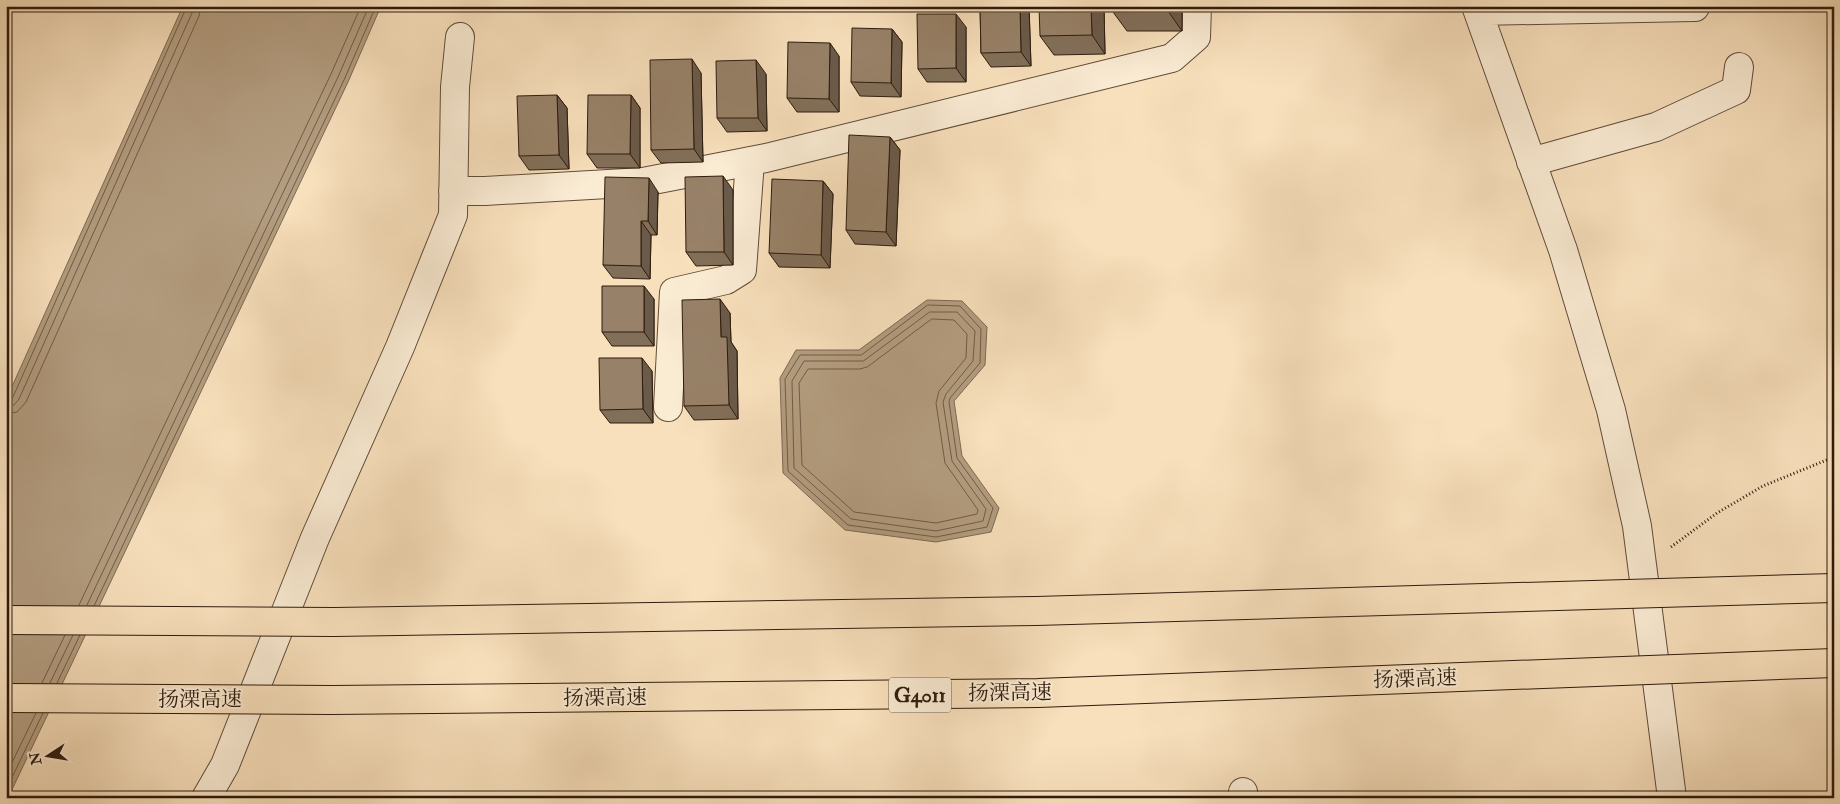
<svg xmlns="http://www.w3.org/2000/svg" width="1840" height="804" font-family="'IM FELL Double Pica','Noto Serif SC',serif">
<rect width="100%" height="100%" fill="#f8e0bc"/>
<filter id="stains"><feTurbulence type="fractalNoise" baseFrequency=".004" numOctaves="4"/><feColorMatrix values="0 0 0 0 .2 0 0 0 0 .09 0 0 0 0 .02 0 0 0 .5 -.17"/></filter>
<radialGradient id="worn" r=".72"><stop offset=".6" stop-color="#630" stop-opacity="0"/><stop offset="1" stop-color="#630" stop-opacity=".3"/></radialGradient>
<!-- water -->
<path fill="#b39d80" stroke="#7e6952" d="M183 6H381L348 82 8 798H6V400Z
M927 300 962 301 987 327 985 365 954 401 962 456 999 508 991 532 936 542 845 530 783 473 780 378 796 350H859Z"/>
<g fill="none" stroke-linecap="round" stroke-linejoin="round">
<!-- shore -->
<path stroke="#705c46" stroke-width="1" d="M928 305 960 306 981 329 980 363 950 398 949 402 957 458 993 508 987 527 936 537 848 525 788 471 785 379 800 355H861Z
M930 312H957L975 331 973 361 946 394 943 402 952 461 986 509 983 521 936 531 851 519 794 468 792 381 804 361H863Z
M932 319 954 320 967 334 966 358 939 391 936 403 945 463 978 510 977 514 936 523 854 512 802 465 799 383 808 369H860L867 367Z
M6 400H11L13 397 187 6
M6 407 14 405 19 399 192 13 193 6
M6 414 17 412 26 402 199 16 201 6
M79 605 331 74 361 6
M87 605 338 77 369 6
M94 606 344 80 376 6
M42 683 65 635
M50 683 73 635
M57 683 80 635
M6 775 36 713
M6 790 43 713"/>
<defs>
<path id="minor" d="M1476 6 1563 250 1611 410 1637 526 1672 798
M1478 11 1695 7
M1531 162 1656 127 1736 90 1739 67
M453 191H485L643 182 766 158 1172 58 1196 37 1197 6
M668 407 674 292 726 280 742 270 750 161
M1243 792 1244 798
M206 798 225 765 315 538 400 347 453 215 455 87 460 37"/>
</defs>
<!-- minor casing -->
<use href="#minor" stroke="#604c39" stroke-width="30"/>
<!-- path -->
<path stroke="#2e1b0d" stroke-width="3" stroke-dasharray="1 2.5" stroke-linecap="butt" d="M1671 547 1717 513 1763 486 1834 457"/>
<!-- minor -->
<use href="#minor" stroke="#faebd3" stroke-width="28"/>
<defs>
<path id="highway-bridge" d="M6 620 334 622 1036 611 1834 588
M6 698 331 700 1038 693 1834 663"/>
</defs>
<!-- highway-bridge casing -->
<use href="#highway-bridge" stroke="#2e1b0d" stroke-width="30" stroke-linecap="butt"/>
<!-- highway-bridge -->
<use href="#highway-bridge" stroke="#f8e0bc" stroke-width="28"/>
</g>
<!-- wall -->
<path fill="#826f59" stroke="#2e1b0d" d="M980 6H1029L1031 66 991 67 981 53Z
M1104 6 1105 54 1054 55 1040 36Z
M1113 6H1182V31H1127L1113 12Z
M966 27V82H927L918 69Z
M892 29 902 42 901 97 860 96 851 82Z
M839 56V112H797L787 98Z
M701 73 703 162 661 163 651 150Z
M766 74 767 131 727 132 717 118Z
M557 95 567 108 569 169 529 170 519 156Z
M631 95 640 108V168H597L587 154Z
M890 137 900 150 896 246 855 244 846 230Z
M823 181 833 194 830 268 779 267 769 253Z
M733 190V265L696 266 686 252Z
M658 192 657 235H651L650 279 613 278 603 265Z
M654 299V346H612L602 332Z
M730 313 731 342 737 351 738 419 694 420 684 406Z
M652 371 653 423H610L600 410Z"/>
<!-- shaded-wall -->
<path fill="#6a5a49" stroke="#2e1b0d" d="M1020 6H1029L1031 66 1021 52Z
M1091 6H1104L1105 54 1092 35Z
M1168 6H1182V31L1168 11Z
M956 14 966 27V82L956 68Z
M892 29 902 42 901 97 891 83Z
M830 43 839 56V112L829 99Z
M692 59 701 73 703 162 694 149Z
M756 60 766 74 767 131 758 118Z
M557 95 567 108 569 169 559 155Z
M631 95 640 108V168L630 154Z
M890 137 900 150 896 246 886 232Z
M723 176 733 190V265L724 252Z
M649 178 658 192 657 235 648 221Z
M823 181 833 194 830 268 821 255Z
M641 221 651 235 650 279 641 266Z
M644 286 654 299V346L644 332Z
M720 299 730 313 731 342 737 351 738 419 729 405 721 337Z
M642 358 652 371 653 423 643 409Z"/>
<!-- building -->
<path fill="#978168" stroke="#2e1b0d" d="M980 6H1020L1021 52 981 53Z
M1039 6H1091L1092 35 1040 36Z
M1113 6H1168V11L1113 12Z
M917 14H956V68L918 69Z
M852 28 892 29 891 83 851 82Z
M788 42 830 43 829 99 787 98Z
M692 59 694 149 651 150 650 60Z
M756 60 758 118H717L716 61Z
M557 95 559 155 519 156 517 96Z
M588 95H631L630 154H587Z
M849 135 890 137 886 232 846 230Z
M723 176 724 252H686L685 177Z
M605 177 649 178 648 221H641V266L603 265Z
M772 179 823 181 821 255 769 253Z
M602 286H644V332H602Z
M720 299 721 337H727L729 405 684 406 682 300Z
M599 358H642L643 409 600 410Z"/>
<g text-anchor="middle" dominant-baseline="central" stroke-width="4" stroke-linejoin="round" paint-order="stroke">
<!-- shield labels -->
<rect fill="#faebd3" stroke="#6b5948" stroke-width="1" x="889" y="677.5" width="62" height="35" rx="4"/>
<g font-size="20" font-weight="bold" fill="#2e1b0d">
<text x="920" y="695">G4011</text>
</g>
<!-- street labels -->
<g font-size="21" fill="#2e1b0d" stroke="#faebd3">
<text transform="translate(1415 679) rotate(-2)">扬溧高速</text>
<text transform="translate(1010 693) rotate(-1)">扬溧高速</text>
<text transform="translate(605 698) rotate(-1)">扬溧高速</text>
<text x="200" y="699">扬溧高速</text>
</g>
</g>
<!-- margin -->
<rect width="1840" height="804" fill="none" stroke="#f8e0bc" stroke-width="25"/>
<rect x="8" y="8" width="1825" height="789" fill="none" stroke="#2e1b0d" stroke-width="2.5"/>
<rect x="12" y="12" width="1815" height="779" fill="none" stroke="#2e1b0d"/>
<!-- north arrow -->
<g transform="translate(48 756) rotate(258)" stroke="#faebd3" stroke-width="4" paint-order="stroke">
<path d="M0-4L9 19L0 12L-9 19Z" fill="#2e1b0d"/>
<text y="-8" font-size="14" font-weight="bold" text-anchor="middle" fill="#2e1b0d">N</text>
</g>
<rect width="100%" height="100%" filter="url(#stains)"/>
<rect width="100%" height="100%" fill="url(#worn)"/>
</svg>
